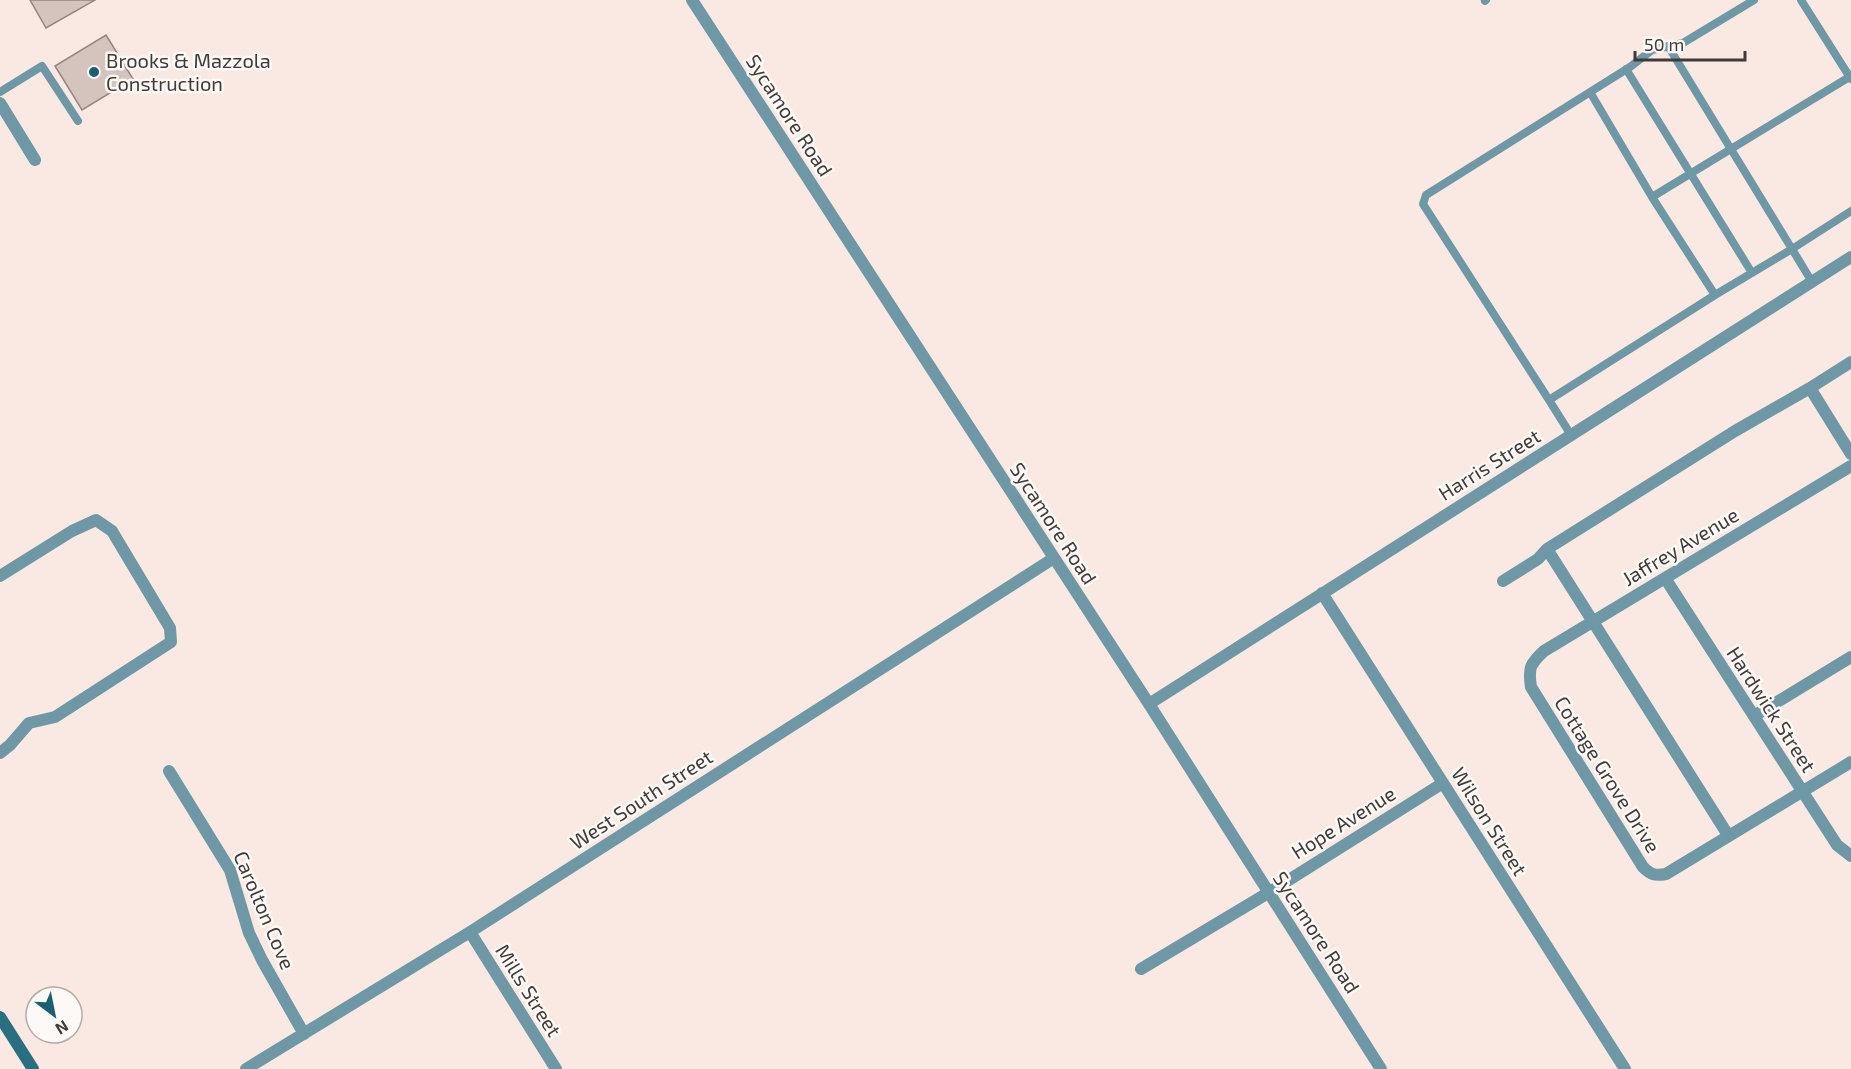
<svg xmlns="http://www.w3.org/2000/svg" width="1851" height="1069" font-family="'Exo 2',sans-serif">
<rect width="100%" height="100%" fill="#fae8e2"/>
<!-- building -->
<path fill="#d5c3be" stroke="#968580" stroke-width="1.5" d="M30 0H95L46 28Z
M106 35 133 79 82 110 55 66Z"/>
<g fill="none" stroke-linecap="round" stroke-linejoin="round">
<!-- lane -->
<path stroke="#6e98a5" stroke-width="8" d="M1754 0 1683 43 1652 50 1630 67 1426 195 1423 204 1549 400 1715 295 1652 197 1851 76
M1801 0 1851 79
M1485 1 1486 0
M1668 46 1792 249 1715 295
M1626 69 1752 273
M0 92 42 66 78 121
M1590 92 1652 197
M1812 282 1792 249 1851 211
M1549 400 1571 435"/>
<!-- street -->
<path stroke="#6e98a5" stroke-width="12" d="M692 0 1149 704 1381 1069
M0 103 35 160
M1810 388 1851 454
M1851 466 1544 651C1530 664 1528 668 1531 687L1643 867C1651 875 1655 876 1666 874L1851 762
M1547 549 1728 835
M0 576 72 531 96 520 112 531 170 628 171 642 55 717 29 723 10 745 0 753
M1665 578 1837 845 1851 856
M1503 581 1538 559 1547 549 1735 431 1810 388 1851 362
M1322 593 1625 1069
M1149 704 1851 257
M1754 716 1851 657
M169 771 230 870 249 933 262 960 304 1034
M470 932 556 1069
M1141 969 1268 893 1443 783
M246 1069 470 932 1054 558"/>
<!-- secondary -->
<path stroke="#296f81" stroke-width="12" d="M0 1017 33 1069"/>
</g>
<!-- markers -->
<circle fill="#1b6072" stroke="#fcf9f7" stroke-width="2" cx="94" cy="72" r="6"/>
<g text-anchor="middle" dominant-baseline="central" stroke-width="5" stroke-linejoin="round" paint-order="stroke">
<!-- poi labels -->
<g font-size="20" fill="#413a38" stroke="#fcf9f7" text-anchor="start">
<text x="106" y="60">Brooks &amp; Mazzola<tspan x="106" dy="23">Construction</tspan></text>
</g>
<!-- street labels -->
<g font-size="20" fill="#413a38" stroke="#fcf9f7">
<text transform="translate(790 115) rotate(57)">Sycamore Road</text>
<text transform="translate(1489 464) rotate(-32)">Harris Street</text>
<text transform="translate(1054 523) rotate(57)">Sycamore Road</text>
<text transform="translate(1680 546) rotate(-31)">Jaffrey Avenue</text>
<text transform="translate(1772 709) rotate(57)">Hardwick Street</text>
<text transform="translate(1608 774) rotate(58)">Cottage Grove Drive</text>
<text transform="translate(641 799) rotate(-33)">West South Street</text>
<text transform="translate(1490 821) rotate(58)">Wilson Street</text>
<text transform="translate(1343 822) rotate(-32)">Hope Avenue</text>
<text transform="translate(265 910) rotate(67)">Carolton Cove</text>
<text transform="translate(1317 932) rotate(57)">Sycamore Road</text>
<text transform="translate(529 990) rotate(58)">Mills Street</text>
</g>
</g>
<!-- north arrow -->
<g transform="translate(54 1015) rotate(148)"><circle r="28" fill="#fcf9f7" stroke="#b1adab" stroke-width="1.5"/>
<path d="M0-4.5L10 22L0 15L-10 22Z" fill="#1b6072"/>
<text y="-9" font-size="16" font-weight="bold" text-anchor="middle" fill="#413a38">N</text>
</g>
<!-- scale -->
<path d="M1635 51v9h110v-9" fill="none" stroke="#413a38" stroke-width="3"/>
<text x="1644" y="51" font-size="18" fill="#413a38" stroke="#fcf9f7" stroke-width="4.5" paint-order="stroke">50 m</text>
</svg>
